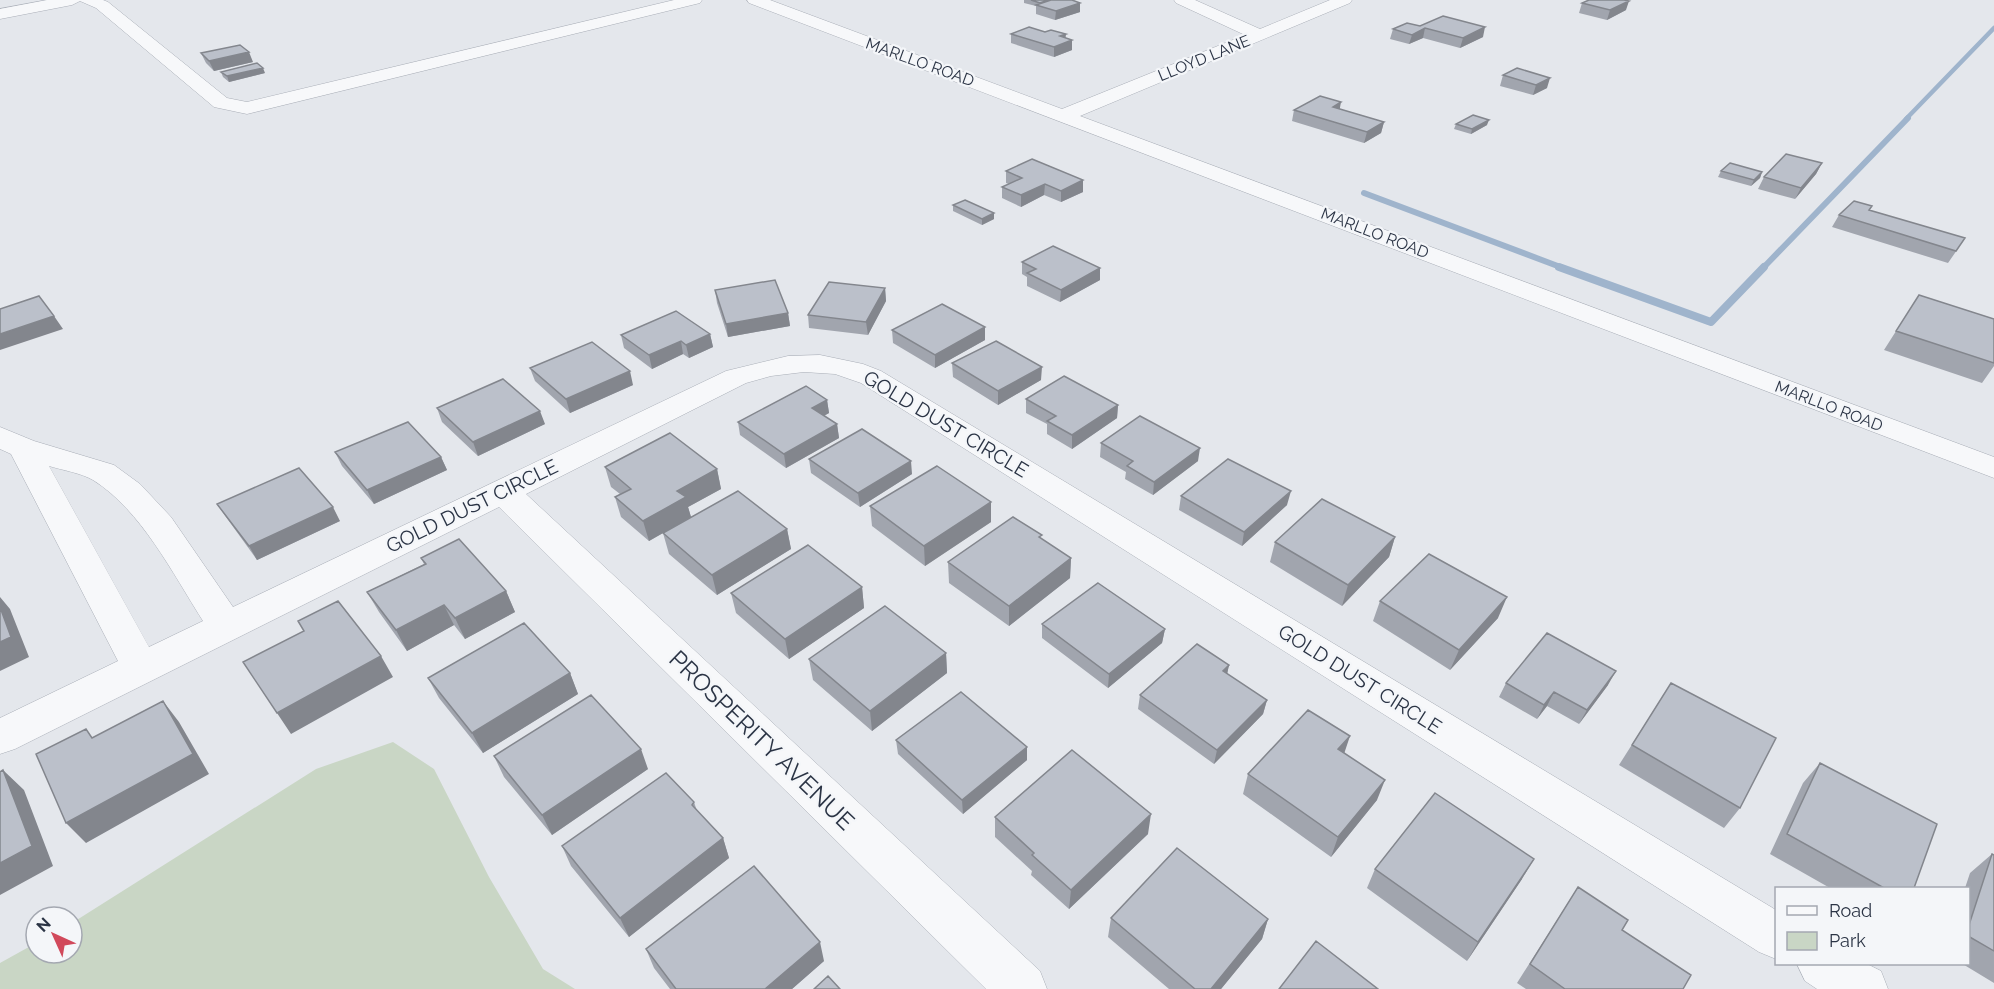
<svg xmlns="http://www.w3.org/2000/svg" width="1994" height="989" font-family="Raleway,sans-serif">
<rect width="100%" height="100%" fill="#e4e7ec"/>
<!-- green -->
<path fill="#c9d6c5" d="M393 742 434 769 489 877 543 969 575 989H0V963L36 943V953H72V923L316 769Z"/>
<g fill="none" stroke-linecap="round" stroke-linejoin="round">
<!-- stream-far2 -->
<path stroke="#9fb4cc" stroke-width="4.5" d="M1906 119 1994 28"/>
<!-- stream-far1 -->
<path stroke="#9fb4cc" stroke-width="6" d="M1364 193 1563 268
M1763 268 1908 118"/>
<!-- stream -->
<path stroke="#9fb4cc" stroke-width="8" d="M1559 267 1711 322 1764 267"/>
<defs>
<path id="minor" d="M47 0H103L108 2 227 98 247 102 674 0H702L700 3 247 114 214 107 96 8 80 1 72 5 0 19V9Z
M747 0H770L1062 109 1245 35 1176 3 1174 0H1195L1260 29 1330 0H1352L1350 3 1080 116 1994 457V478L749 3Z
M820 355 863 364 881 371 1776 910V959L1759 952 861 383 835 374 804 372 771 376 746 383 526 494 1040 971 1047 989H986L499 507 15 749 0 754V718L118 661 11 454 0 449V427L34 441 114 465 140 484 171 517 233 607 726 371 788 356ZM49 466C62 470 81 473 93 480 141 510 173 574 203 621L149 647Z
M1797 964H1867L1881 971 1888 989H1817L1805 981Z"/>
</defs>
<!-- minor casing -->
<use href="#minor" stroke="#a9aeb7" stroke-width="1"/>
<!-- minor -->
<use href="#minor" fill="#f7f8fa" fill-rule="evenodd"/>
</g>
<!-- wall -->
<path fill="#a1a5ae" d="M1024 0H1072L1080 12 1055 20 1036 14V6L1024 3Z
M1582 3 1626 10 1607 20 1579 13Z
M1420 26 1483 37 1460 48 1423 38 1409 44 1390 39 1393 29Z
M1011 34 1066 38 1072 40V50L1054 57 1011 43Z
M201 53 253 62 214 71 206 63Z
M221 72 265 73 229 82 223 77Z
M1503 75 1547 88 1533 95 1500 86Z
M1340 109 1384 122 1381 133 1364 143 1292 121 1294 110Z
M1456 124 1487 125 1471 134 1454 129Z
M1822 163 1816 174 1795 199 1758 189 1764 177Z
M1006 171 1083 192 1061 202 1044 195 1021 207 1002 198V187L1009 184 1006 183Z
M1721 171 1762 172 1760 178 1751 186 1718 177Z
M953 205 994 213V219L982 225 953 211Z
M1872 206 1870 210 1957 250 1948 263 1832 227 1839 215Z
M1022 262 1100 280 1060 302 1027 286V277L1022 274Z
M885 288 886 301 868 335 809 328 808 315Z
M715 290 788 313 790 326 728 337 717 303Z
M1919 295 1994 319V366L1982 383 1884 350Z
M985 327V340L935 368 893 343 892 330Z
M710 334 713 347 689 358 683 354 652 369 624 348 621 335Z
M952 363 1041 380 998 405 953 377Z
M530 368 633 385 570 413 535 381Z
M1026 399 1118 405 1117 418 1072 449 1047 434V424L1026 413Z
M827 400 829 413 824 416 837 424 839 438 786 468 740 435 738 422Z
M437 408 545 424 478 456 442 422Z
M1101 443 1198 461 1153 495 1125 479 1126 472 1100 457Z
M335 452 441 457 447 470 374 504 342 466Z
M809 459 912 474 860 507 811 473Z
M605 467 717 469 721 489 688 507 691 517 649 541 621 517 615 497 620 494 611 487Z
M1181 496 1287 505 1242 546 1179 510Z
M217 504 340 521 257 560 226 517Z
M870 506 991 522 925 566 872 526Z
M787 529 791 549 717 595 669 554 663 533Z
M1395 537 1389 557 1342 606 1270 562 1275 542Z
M1042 539 1071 558 1070 578 1009 626 949 583 948 562Z
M421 558 506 591 515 612 465 639 454 625 407 651 379 612 367 592 424 564Z
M862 587 864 608 789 659 736 613 731 593Z
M1380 601 1498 618 1450 670 1373 621Z
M1042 624 1165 629 1162 643 1108 688 1042 638Z
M946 653 947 673 872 731 813 680 809 659Z
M1229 665 1227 674 1267 700 1263 714 1214 764 1138 709 1140 695Z
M570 673 578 694 483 753 439 698 428 678Z
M1506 683 1608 685 1579 724 1547 706 1537 719 1499 697Z
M1671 683 1740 808 1724 828 1619 765Z
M896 740 1027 760 963 814 898 754Z
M1344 753 1377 800 1331 857 1243 794 1248 774Z
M494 756 648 769 552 835 504 777Z
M1820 763 1914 888H1830L1770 854 1803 783Z
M694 802 697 811 723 838 729 858 629 937 571 866 562 846Z
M995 817 1148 834 1069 909 1031 875 1032 871 995 837Z
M1992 854 1994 855V983L1961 963H1968V888H1965L1970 873Z
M1375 869 1522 879 1467 961 1367 888Z
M1578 887 1683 989H1526L1517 983Z
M1111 918 1268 919 1262 939 1221 989H1169L1108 937Z
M646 949 824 961 792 989H670L654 968Z"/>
<!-- shaded-wall -->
<path fill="#83868d" d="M1629 1 1626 10 1607 20 1610 10Z
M1080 3V12L1055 20 1056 11Z
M1485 27 1483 37 1460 48 1463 38Z
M1425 28 1423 38 1409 44 1412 35Z
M1066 34 1065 43 1072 40V50L1054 57V47L1060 36Z
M249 52 253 62 214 71 209 61Z
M263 68 265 73 229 82 227 76Z
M1550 78 1547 88 1533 95 1536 85Z
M1341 102 1339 113 1333 107Z
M1489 120 1487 125 1471 134 1472 129Z
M1384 122 1381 133 1364 143 1367 132Z
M1822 163 1816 174 1795 199 1801 188Z
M1762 172 1760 178 1751 186 1754 180Z
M1083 180V192L1061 202V191Z
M1045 184 1044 195 1021 207V195Z
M994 213V219L982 225V219Z
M1100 268V280L1060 302 1061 290Z
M885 288 886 301 868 335 866 322Z
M788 313 790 326 728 337 726 324Z
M54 316 63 329 0 350V334Z
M985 327V340L935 368V355Z
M710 334 713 347 689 358 686 345Z
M681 341 683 354 652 369 649 355Z
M1042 367 1041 380 998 405V391Z
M630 371 633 385 570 413 566 399Z
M827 400 829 413 814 421 812 408Z
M1118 405 1117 418 1072 449V435Z
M540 411 545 424 478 456 473 442Z
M837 424 839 438 786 468 784 454Z
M1200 448 1198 461 1153 495 1154 482Z
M441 457 447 470 374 504 367 490Z
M911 461 912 474 860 507 858 493Z
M717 469 721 489 688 507 691 517 649 541 643 521 677 491Z
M1291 491 1287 505 1242 546 1244 532Z
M991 502V522L925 566 924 546Z
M333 507 340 521 257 560 249 546Z
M787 529 791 549 717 595 712 575Z
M1395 537 1389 557 1342 606 1348 585Z
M1071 558 1070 578 1009 626V606Z
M862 587 864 608 789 659 785 639Z
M506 591 515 612 465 639 455 618Z
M0 597 10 609 29 657 0 671Z
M1507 597 1498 618 1450 670 1459 650Z
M444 605 454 625 407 651 396 630Z
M1165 629 1162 643 1108 688 1109 674Z
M946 653 947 673 872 731 870 711Z
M381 656 393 677 291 734 277 713Z
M1229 665 1226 679 1223 671Z
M1616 671 1608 685 1579 724 1587 710Z
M570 673 578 694 483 753 472 733Z
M1554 692 1547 706 1537 719 1544 705Z
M1267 700 1263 714 1214 764 1217 750Z
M163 701 179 722 209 774 86 843 66 823Z
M1350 736 1343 757 1338 749Z
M1027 747V760L963 814 962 800Z
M641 749 648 769 552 835 542 815Z
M3 770 24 790 53 866 0 895V863Z
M1385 780 1377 800 1331 857 1338 837Z
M1151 814 1148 834 1069 909 1071 890Z
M723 838 729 858 629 937 620 918Z
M1534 859 1522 879 1467 961 1478 942Z
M1268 919 1262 939 1221 989H1211Z
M820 942 824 961 792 989H765Z"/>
<!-- building -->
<path fill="#bbc0ca" stroke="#83868d" stroke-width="1.5" d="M1031 0H1048L1040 3Z
M1051 0H1072L1080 3 1056 11 1036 5Z
M1589 0H1624L1629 1 1610 10 1582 3Z
M1443 16 1485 27 1463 38 1425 28 1412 35 1393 29 1407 23 1420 26Z
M1029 27 1045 32 1051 30 1066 34 1060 36 1072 40 1054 47 1011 34Z
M240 45 249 52 209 61 201 53Z
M257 63 263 68 227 76 221 72Z
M1517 68 1550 78 1536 85 1503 75Z
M1320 96 1341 102 1333 107 1384 122 1367 132 1294 110Z
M1473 115 1489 120 1472 129 1456 124Z
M1786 154 1822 163 1801 188 1764 177Z
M1032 159 1083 180 1061 191 1045 184 1021 195 1002 187 1022 178 1006 171Z
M1730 163 1762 172 1754 180 1721 171Z
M965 200 994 213 982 219 953 205Z
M1854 201 1872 206 1869 210 1965 238 1956 251 1839 215Z
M1053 246 1100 268 1061 290 1027 273 1036 269 1022 262Z
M775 280 788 313 726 324 715 290Z
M829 282 885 288 866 322 808 315Z
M1919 295 1994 319V363L1896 331Z
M39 296 54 316 0 334V309Z
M942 304 985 327 935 355 892 330Z
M676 311 710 334 686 345 681 341 649 355 621 335Z
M996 341 1042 367 998 391 952 363Z
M592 342 630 371 566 399 530 368Z
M1064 376 1118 405 1072 435 1047 421 1056 416 1026 399Z
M503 379 540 411 473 442 437 408Z
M806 386 827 400 812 408 837 424 784 454 738 422Z
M1140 416 1200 448 1154 482 1127 466 1133 461 1101 443Z
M408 422 441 457 367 490 335 452Z
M862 429 911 461 858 493 809 459Z
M670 433 717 469 677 491 686 497 643 521 615 497 631 489 605 467Z
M1228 459 1291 491 1244 532 1181 496Z
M937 466 991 502 924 546 870 506Z
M299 468 333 507 249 546 217 504Z
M738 491 787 529 712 575 663 533Z
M1322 499 1395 537 1348 585 1275 542Z
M1013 517 1042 535 1039 537 1071 558 1009 606 948 562Z
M459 539 506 591 455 618 444 605 396 630 367 592 426 564 421 558Z
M808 545 862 587 785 639 731 593Z
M1429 554 1507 597 1459 650 1380 601Z
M1098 583 1165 629 1109 674 1042 624Z
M338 601 381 656 277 713 243 662 304 631 298 621Z
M885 606 946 653 870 711 809 659Z
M0 607 11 637 0 642Z
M524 623 570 673 472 733 428 678Z
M1547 633 1616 671 1587 710 1554 692 1544 705 1506 683Z
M1197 644 1229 665 1223 671 1267 700 1217 750 1140 695Z
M1671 683 1776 738 1740 808 1632 745Z
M961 692 1027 747 962 800 896 740Z
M591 695 641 749 542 815 494 756Z
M163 701 193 754 66 823 36 754 86 729 92 738Z
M1308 710 1350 736 1338 749 1385 780 1338 837 1248 774Z
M1072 750 1151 814 1071 890 1032 855 1034 853 995 817Z
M1820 763 1937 824 1914 888H1884L1787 834Z
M3 770 32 846 0 863V772Z
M666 773 694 802 692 805 723 838 620 918 562 846Z
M1435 793 1534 859 1478 942 1375 869Z
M1177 848 1268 919 1211 989H1195L1111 918Z
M1992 854 1994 855V951L1968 936V928Z
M754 866 820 942 765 989H676L646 949Z
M1578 887 1628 920 1622 930 1691 975 1683 989H1565L1530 964Z
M1316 941 1378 989H1279Z
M828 976 840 989H814Z"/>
<g text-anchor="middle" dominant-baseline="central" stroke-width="4.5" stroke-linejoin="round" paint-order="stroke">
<!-- far-street labels -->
<g font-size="16" fill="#2b3445" stroke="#f4f6f9">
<text transform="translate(1204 58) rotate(-22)">LLOYD LANE</text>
<text transform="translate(920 62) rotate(20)">MARLLO ROAD</text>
<text transform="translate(1375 233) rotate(21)">MARLLO ROAD</text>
<text transform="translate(1829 406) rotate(21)">MARLLO ROAD</text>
</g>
<!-- street labels -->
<g font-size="20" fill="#2b3445" stroke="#f4f6f9">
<text transform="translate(946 424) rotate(31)">GOLD DUST CIRCLE</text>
<text transform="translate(472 506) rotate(-26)">GOLD DUST CIRCLE</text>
<text transform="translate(1360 679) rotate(32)">GOLD DUST CIRCLE</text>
</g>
<!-- near-street labels -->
<g font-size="24" fill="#2b3445" stroke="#f4f6f9">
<text transform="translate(762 740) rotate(44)">PROSPERITY AVENUE</text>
</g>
</g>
<!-- legend -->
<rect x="1775" y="887" width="195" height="78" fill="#f4f6f9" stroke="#a4a8b1" stroke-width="1.5"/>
<rect x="1787" y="906" width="30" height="9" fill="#f7f8fa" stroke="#a4a8b1" stroke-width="1.5"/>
<text x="1829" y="917" font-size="18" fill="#2b3445">Road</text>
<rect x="1787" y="932" width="30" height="18" fill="#c9d6c5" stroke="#a4a8b1" stroke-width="1.5"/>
<text x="1829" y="947" font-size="18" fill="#2b3445">Park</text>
<!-- north arrow -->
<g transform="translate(54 935) rotate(315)"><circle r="28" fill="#f4f6f9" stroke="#a4a8b1" stroke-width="1.5"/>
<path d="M0-4.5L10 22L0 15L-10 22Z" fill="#d1495b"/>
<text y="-9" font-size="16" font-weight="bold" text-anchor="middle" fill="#2b3445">N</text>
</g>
</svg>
